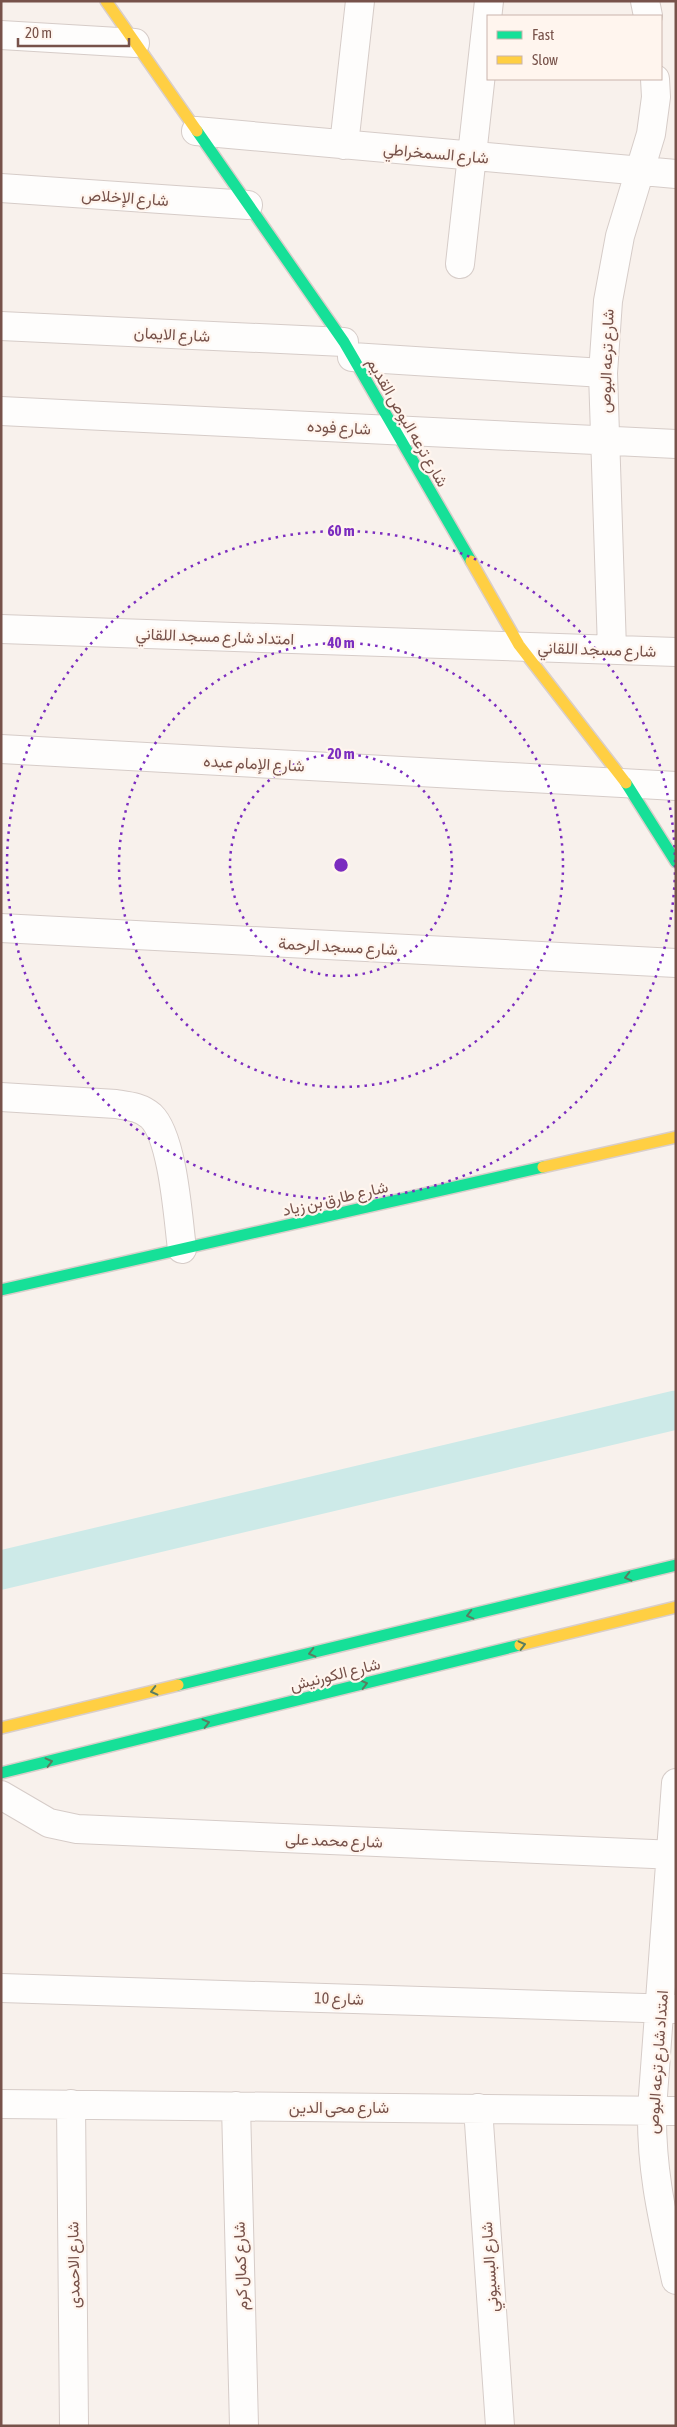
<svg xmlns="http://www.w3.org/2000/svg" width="677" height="2427" font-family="'Asap Condensed',Vazirmatn,sans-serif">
<rect width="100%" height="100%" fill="#f8f1ec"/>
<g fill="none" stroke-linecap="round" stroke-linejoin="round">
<!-- canal -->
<path stroke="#cdeae8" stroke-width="39" d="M1 1570 676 1410"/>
<defs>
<path id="street" d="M645 1 648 16
M1 35 135 43
M196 131 676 174
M344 145 360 1
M1 188 248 205
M460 264 489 1
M1 326 344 342
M352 357 603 373
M1 411 676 444
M1 629 676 652
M612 649 603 373 608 301 620 236 651 134 656 97 655 79
M1 749 676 786
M1 928 676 963
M1 1097 116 1104C129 1106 141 1107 151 1116 173 1137 178 1218 182 1249
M676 1783 652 2109C651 2172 663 2220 676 2280
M1 1795 49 1823 77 1829 676 1855
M1 1988 676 2009
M1 2104 676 2111
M71 2104 74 2426
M236 2106 244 2426
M478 2108 500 2426"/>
<path id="fast" d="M197 131 344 342 471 561
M626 783 676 862
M1 1290 543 1167
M178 1685 676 1565
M1 1773 520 1645"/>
<path id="slow" d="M106 1 197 131
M471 561 519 645 626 783
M543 1167 676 1137
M520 1645 676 1607
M1 1728 178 1685"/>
</defs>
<!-- street casing -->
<use href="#street" stroke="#d6ccc8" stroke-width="30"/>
<!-- fast casing -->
<use href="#fast" stroke="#d9ceca" stroke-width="14"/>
<!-- slow casing -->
<use href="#slow" stroke="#d9ceca" stroke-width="14"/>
<!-- street -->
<use href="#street" stroke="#fefdfc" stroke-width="28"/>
<!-- fast -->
<use href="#fast" stroke="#16e098" stroke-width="11"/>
<!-- slow -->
<use href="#slow" stroke="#ffcf43" stroke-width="11"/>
</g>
<!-- one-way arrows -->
<defs><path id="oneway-chevron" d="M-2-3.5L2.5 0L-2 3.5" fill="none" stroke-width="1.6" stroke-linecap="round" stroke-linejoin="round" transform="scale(1.25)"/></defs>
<g stroke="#5a7d61">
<use href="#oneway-chevron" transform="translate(628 1577) rotate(166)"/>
<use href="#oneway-chevron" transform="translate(470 1615) rotate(166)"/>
<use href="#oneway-chevron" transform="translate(522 1645) rotate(-14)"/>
<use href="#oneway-chevron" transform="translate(312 1653) rotate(166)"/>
<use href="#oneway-chevron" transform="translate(364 1684) rotate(-14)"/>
<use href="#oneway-chevron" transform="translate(154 1691) rotate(166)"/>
<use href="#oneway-chevron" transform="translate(206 1723) rotate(-14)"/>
<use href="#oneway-chevron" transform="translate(49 1762) rotate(-14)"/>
</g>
<!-- distance rings -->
<g fill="none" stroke="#7b2cbf" stroke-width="2.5" stroke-dasharray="2.5 5">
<circle cx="341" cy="865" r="111"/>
<circle cx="341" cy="865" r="222"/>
<circle cx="341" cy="865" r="334"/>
</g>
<g text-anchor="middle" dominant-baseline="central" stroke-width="4.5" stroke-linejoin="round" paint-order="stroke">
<!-- street labels -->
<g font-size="16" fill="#77524a" stroke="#fff5ee">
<text transform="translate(436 153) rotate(5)">شارع السمخراطي</text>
<text transform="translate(125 197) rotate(4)">شارع الإخلاص</text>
<text transform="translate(172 334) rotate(3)">شارع الايمان</text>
<text transform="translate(606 361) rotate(-88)">شارع ترعه البوص</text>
<text transform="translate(408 422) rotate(60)">شارع ترعه البوص القديم</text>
<text transform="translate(339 427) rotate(3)">شارع فوده</text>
<text transform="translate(215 636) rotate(2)">امتداد شارع مسجد اللقاني</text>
<text transform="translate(597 649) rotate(2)">شارع مسجد اللقاني</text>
<text transform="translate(254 763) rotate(3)">شارع الإمام عبده</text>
<text transform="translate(338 946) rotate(3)">شارع مسجد الرحمة</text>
<text transform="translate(335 1198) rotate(-13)">شارع طارق بن زياد</text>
<text transform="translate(335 1674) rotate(-14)">شارع الكورنيش</text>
<text transform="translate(334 1840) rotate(2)">شارع محمد على</text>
<text transform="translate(339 1998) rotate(2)">شارع 10</text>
<text transform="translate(657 2062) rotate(-86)">امتداد شارع ترعه البوص</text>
<text x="339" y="2107">شارع محى الدين</text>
<text transform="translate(73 2265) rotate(-91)">شارع الاحمدى</text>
<text transform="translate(240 2266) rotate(-92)">شارع كمال كرم</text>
<text transform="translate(489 2267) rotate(-94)">شارع البسيوني</text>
</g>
</g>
<circle cx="341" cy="865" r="8" fill="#7b2cbf" stroke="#fff5ee" stroke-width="2.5"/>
<g font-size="15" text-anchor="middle" font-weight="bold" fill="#7b2cbf" stroke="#fff5ee" stroke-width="4.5" stroke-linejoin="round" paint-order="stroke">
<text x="341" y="536">60 m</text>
<text x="341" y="648">40 m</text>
<text x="341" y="759">20 m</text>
</g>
<!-- border -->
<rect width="677" height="2427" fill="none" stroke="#77524a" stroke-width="5"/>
<!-- legend -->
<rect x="487" y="15" width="175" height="65" fill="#fff5ee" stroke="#c9b4ac"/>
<rect x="497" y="31" width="25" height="8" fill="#16e098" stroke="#c9b4ac"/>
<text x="532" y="40" font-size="15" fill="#77524a">Fast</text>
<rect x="497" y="56" width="25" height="8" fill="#ffcf43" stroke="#c9b4ac"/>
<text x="532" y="65" font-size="15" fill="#77524a">Slow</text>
<!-- scale -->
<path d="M18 38v8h111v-8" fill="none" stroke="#77524a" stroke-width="2.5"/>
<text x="25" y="38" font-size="15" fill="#77524a" stroke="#fff5ee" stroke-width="4" paint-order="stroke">20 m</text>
</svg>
